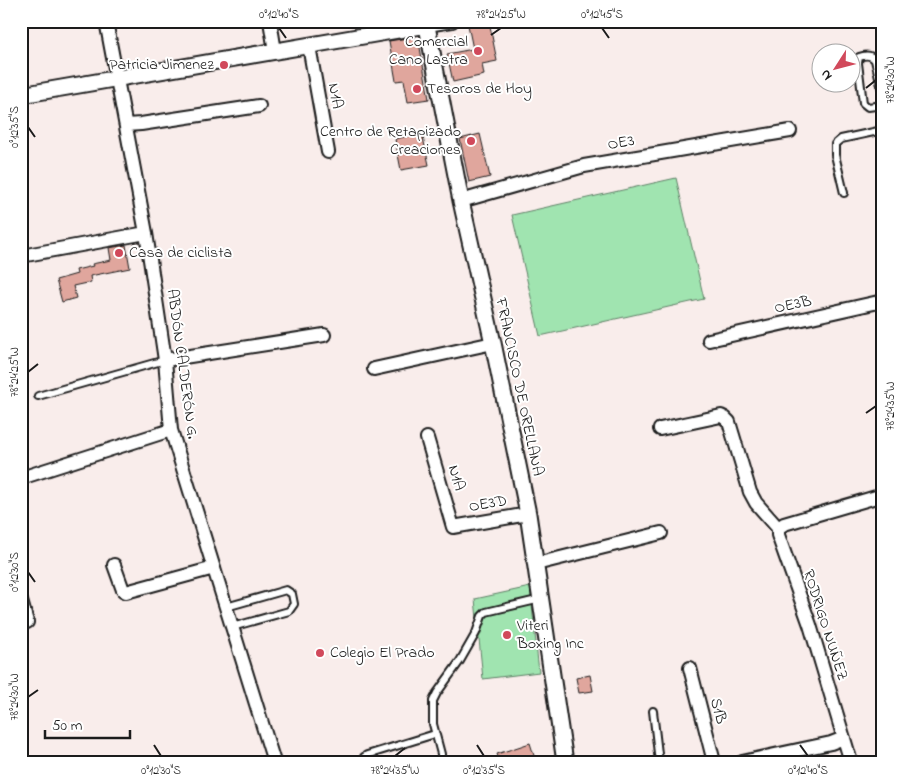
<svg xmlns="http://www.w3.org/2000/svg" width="904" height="783" font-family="'Indie Flower',sans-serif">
<rect width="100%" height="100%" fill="#f9edeb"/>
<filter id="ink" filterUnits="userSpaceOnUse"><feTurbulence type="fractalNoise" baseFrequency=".02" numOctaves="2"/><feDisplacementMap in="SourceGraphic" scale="10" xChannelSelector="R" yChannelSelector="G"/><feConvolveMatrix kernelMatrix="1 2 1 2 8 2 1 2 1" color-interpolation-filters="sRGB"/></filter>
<g filter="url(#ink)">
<!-- green -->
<path fill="#a0e4b0" stroke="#5e8066" d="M676 178 704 299 540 336 512 215Z
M530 587 539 672 483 679 475 599Z"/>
<!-- building -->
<path fill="#e0a69d" stroke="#1c1c1c" d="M489 21 497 61 482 64 484 75 453 82 447 54 473 49 468 25Z
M414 37 419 42 429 99 408 102 404 80 396 81 389 41Z
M422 133 429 165 401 170 395 139Z
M480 134 490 177 469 182 460 139Z
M126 245 130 268 90 276 91 282 73 286 76 298 62 302 56 280 77 274 76 270 93 266 92 264 111 260 109 248Z
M590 675 593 691 579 693 576 678Z
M530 743 536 762H500L497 754Z"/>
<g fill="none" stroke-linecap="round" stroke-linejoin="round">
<defs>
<path id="service" d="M883 94 875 60C871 54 865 55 859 57L858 63 863 103 868 107 883 105
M844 193 835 155V144L841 139 883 130
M38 396 165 360
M226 607 286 590 292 594 294 604 289 611 232 627
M653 711 659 762
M363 762 364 757 367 755 435 734
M437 762 441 758V754L433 724V701L437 693 460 661 476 633 482 616 486 612 541 599"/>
<path id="minor" d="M106 21 146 233 165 360 171 430 274 762
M270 21 275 51
M427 25 452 21
M309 46 328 152
M126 125 141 124 259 106
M461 201 584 166 790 131
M21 256 146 233
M709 340 883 301
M165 360 324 335
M374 369 493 343
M660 429 721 416 725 418 729 422 750 492 756 503 778 528
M427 438 453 527 528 514
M21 478 171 430
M536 564 661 533
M114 565 123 590 126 592 214 568
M21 601 27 622
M690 668 714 762
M742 762 831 743 844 738
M851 762 810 625 778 535V528L784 524 883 495"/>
<path id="tertiary" d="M426 21 461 201 493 343 528 514 565 762
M21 95 427 25"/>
</defs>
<!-- service casing -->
<use href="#service" stroke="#1c1c1c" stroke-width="10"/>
<!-- minor casing -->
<use href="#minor" stroke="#1c1c1c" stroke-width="16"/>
<!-- tertiary casing -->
<use href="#tertiary" stroke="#1c1c1c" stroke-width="19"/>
<!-- service -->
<use href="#service" stroke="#fff" stroke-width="6"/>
<!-- minor -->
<use href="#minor" stroke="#fff" stroke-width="12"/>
<!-- tertiary -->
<use href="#tertiary" stroke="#fff" stroke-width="15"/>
</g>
</g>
<!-- ticks -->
<path fill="none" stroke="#1c1c1c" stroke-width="2" d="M279 28 286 38M602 28 609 38M491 35 501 28M866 88 876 80M28 127 35 137M28 372 38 364M866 413 876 406M28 572 35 582M28 697 38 690M154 745 161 756M477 745 484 756M800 745 808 756M395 756 405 748"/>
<!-- markers -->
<g fill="#d1495b" stroke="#fff" stroke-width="2">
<circle cx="478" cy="51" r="5"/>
<circle cx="224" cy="65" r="5"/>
<circle cx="417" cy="89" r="5"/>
<circle cx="471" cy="141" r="5"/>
<circle cx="119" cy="253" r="5"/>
<circle cx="507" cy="635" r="5"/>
<circle cx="320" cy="653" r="5"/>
</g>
<g text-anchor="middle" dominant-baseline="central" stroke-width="4" stroke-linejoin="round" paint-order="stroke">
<!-- poi labels -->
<g font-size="16" fill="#1c1c1c" stroke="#fff" text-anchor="start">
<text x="468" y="42" text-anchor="end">Comercial<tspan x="468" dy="18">Cano Lastra</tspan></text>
<text x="214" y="65" text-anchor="end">Patricia Jimenez</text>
<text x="427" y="89">Tesoros de Hoy</text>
<text x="461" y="132" text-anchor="end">Centro de Retapizado<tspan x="461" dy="18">Creaciones</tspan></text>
<text x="129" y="253">Casa de ciclista</text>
<text x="517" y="626">Viteri<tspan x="517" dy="18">Boxing Inc</tspan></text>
<text x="330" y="653">Colegio El Prado</text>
</g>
<!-- street labels -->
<g font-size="16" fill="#1c1c1c" stroke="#fff">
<text transform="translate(335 96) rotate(80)">N1A</text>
<text transform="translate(621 143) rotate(-10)">OE3</text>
<text transform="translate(793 305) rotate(-12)">OE3B</text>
<text transform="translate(182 364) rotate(82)">ABDÓN CALDERÓN G.</text>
<text transform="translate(519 387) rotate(78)">FRANCISCO DE ORELLANA</text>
<text transform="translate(456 478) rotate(74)">N1A</text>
<text transform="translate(488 504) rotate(-10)">OE3D</text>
<text transform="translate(825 625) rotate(72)">RODRIGO NUÑEZ</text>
<text transform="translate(718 711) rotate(75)">S1B</text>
</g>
</g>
<!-- margin -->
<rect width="904" height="783" fill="none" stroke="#fff" stroke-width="55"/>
<!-- north arrow -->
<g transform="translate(836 68) rotate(234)"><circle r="24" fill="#ffffff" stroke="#a4a4a4"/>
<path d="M0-4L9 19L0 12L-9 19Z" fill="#d1495b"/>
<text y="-8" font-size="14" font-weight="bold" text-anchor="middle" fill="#1c1c1c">N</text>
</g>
<!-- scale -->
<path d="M45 730v8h85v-8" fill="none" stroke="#1c1c1c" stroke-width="2.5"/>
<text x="52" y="730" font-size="15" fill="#1c1c1c" stroke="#ffffff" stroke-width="4" paint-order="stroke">50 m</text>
<rect x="28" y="28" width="848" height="728" fill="none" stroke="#1c1c1c" stroke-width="2"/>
<g font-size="12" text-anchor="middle" fill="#1c1c1c">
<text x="279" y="18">0°12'40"S</text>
<text x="501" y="18">78°24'25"W</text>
<text x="602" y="18">0°12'45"S</text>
<text transform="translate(890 80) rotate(-90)" y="4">78°24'30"W</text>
<text transform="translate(14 127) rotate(-90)" y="4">0°12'35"S</text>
<text transform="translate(14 372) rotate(-90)" y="4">78°24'25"W</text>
<text transform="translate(890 406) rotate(-90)" y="4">78°24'35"W</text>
<text transform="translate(14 572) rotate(-90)" y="4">0°12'30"S</text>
<text transform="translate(14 697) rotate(-90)" y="4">78°24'30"W</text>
<text x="161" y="774">0°12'30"S</text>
<text x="395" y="774">78°24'35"W</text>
<text x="484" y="774">0°12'35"S</text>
<text x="808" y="774">0°12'40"S</text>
</g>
</svg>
